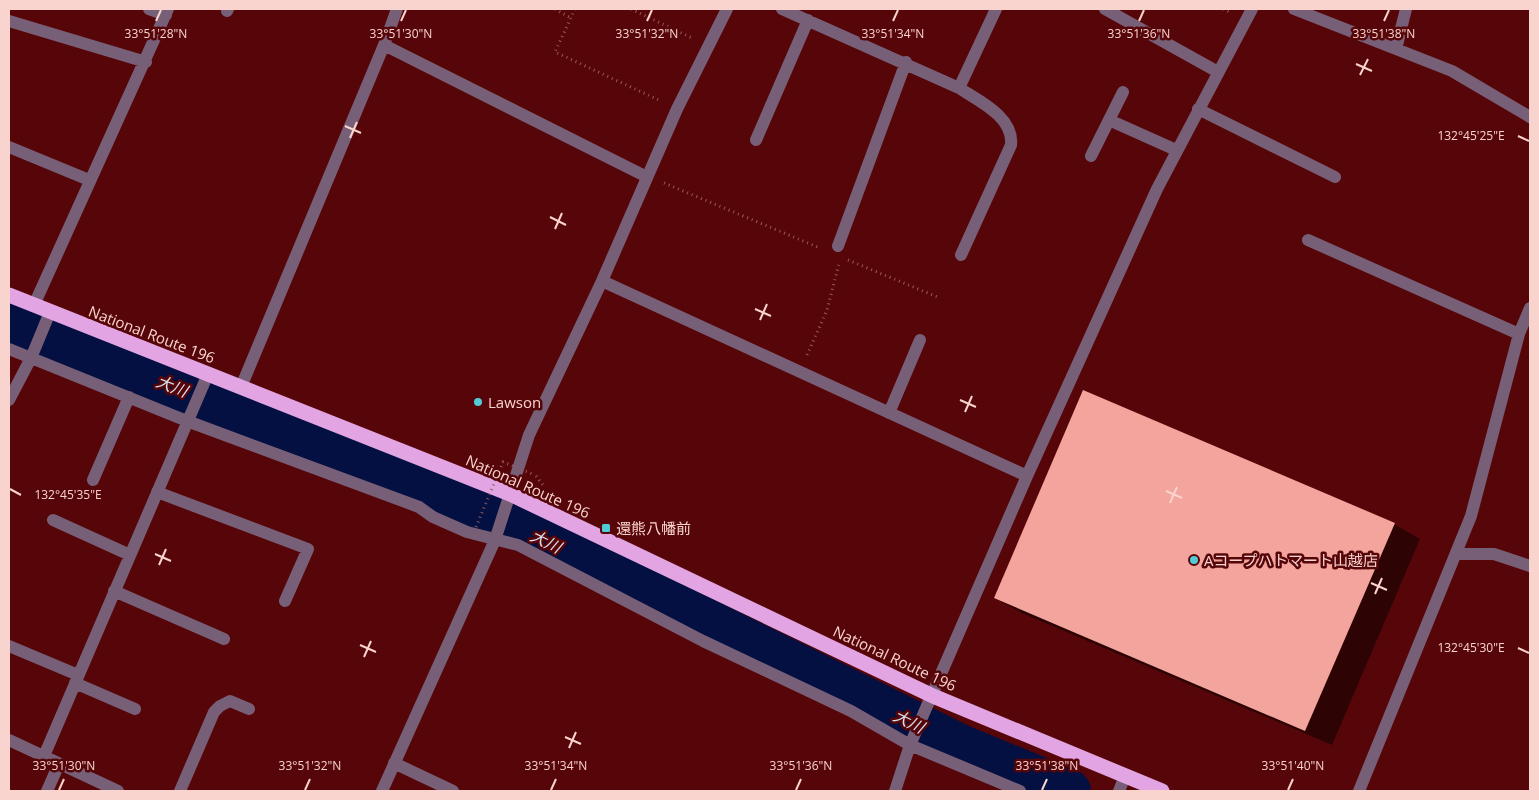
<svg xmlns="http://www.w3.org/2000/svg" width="1539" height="800" font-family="'Open Sans','Noto Sans JP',sans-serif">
<rect width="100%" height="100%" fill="#560609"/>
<!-- shadow -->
<path fill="#0007" d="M1394 524 1420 539 1332 745 1022 613 995 598Z"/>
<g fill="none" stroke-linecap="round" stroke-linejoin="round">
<!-- river -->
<path stroke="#041041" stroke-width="44" d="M9 324 178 388 524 530 960 746 1069 791"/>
</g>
<!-- building -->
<path fill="#f3a49c" d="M1083 390 1395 523 1305 731 994 598Z"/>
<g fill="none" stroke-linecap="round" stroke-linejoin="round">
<!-- path -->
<path stroke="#995a5a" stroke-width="3" stroke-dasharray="1 4" stroke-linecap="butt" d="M555 9 571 18
M575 9 555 52 661 101
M631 9 692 38
M1223 9 1231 13
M664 183 820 248
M848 260 940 298
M807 355 827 310 839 264
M536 476 543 485"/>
<!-- street -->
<path stroke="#785f78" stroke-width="12" d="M149 9 166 15
M782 9 959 88C979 101 1014 117 1011 145L961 255
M1105 9 1218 72
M1294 9 1452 71 1530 117
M227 11 228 9
M9 21 146 62
M384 45 647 177
M1396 49 1406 9
M959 88 996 9
M1198 109 1335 177
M1109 120 1176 150
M756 140 808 20
M9 147 89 180
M1091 156 1123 92
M1308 240 1519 334
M838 246 906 62
M602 281 1027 476
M34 305 168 9
M9 349 187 421 419 507 433 517 467 532 518 545 703 641 851 711 910 745 1020 791
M241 387 384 45 397 9
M9 400 31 358 50 312
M889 413 920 340
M93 480 129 397
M157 492 308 549 285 601
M53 520 130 555
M1457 554H1494L1530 566
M114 591 224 639
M9 646 78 675
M75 683 135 709
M9 740 118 791
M44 756 208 374
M394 763 453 791
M47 791 59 764
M180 791 214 712 220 706 230 701 249 709
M382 791 495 540 529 435 602 281 677 109 727 9
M895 791 910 745 1027 476 1157 189 1252 9
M1119 791 1125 776
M1359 791 1471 516 1519 334 1530 308"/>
<!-- highway -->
<path stroke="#e2a4e3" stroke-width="15" d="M9 295 510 494 933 696 1162 791"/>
<!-- path-bridge -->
<path stroke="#995a5a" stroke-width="3" stroke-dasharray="1 4" stroke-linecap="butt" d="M476 527 503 462 535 475"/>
</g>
<!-- ticks -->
<path fill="none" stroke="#f9d3ce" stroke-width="2" d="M156 21 161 10M401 21 406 10M647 21 652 10M893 21 898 10M1139 21 1144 10M1384 21 1389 10M1356 64 1372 71M1360 75 1368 59M345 126 361 133M1518 136 1529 141M350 138 357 122M550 217 566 225M555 229 562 213M755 309 771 316M760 320 767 304M960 400 976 407M965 412 972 396M10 489 21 495M1166 491 1182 498M1170 503 1177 487M155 554 171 561M159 565 166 549M1371 583 1387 590M1375 594 1382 578M360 645 376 652M1518 648 1529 653M364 657 371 641M565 737 581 744M569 748 576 732M59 790 64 779M305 790 310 779M551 790 556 779M796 790 801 779M1042 790 1047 779M1288 790 1293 779"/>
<!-- markers -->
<g fill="#52cbd9" stroke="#560609" stroke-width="2">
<circle cx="478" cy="402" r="5"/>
<rect x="601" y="523" width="10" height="10" rx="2.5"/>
<circle cx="1194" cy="560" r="5"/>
</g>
<g text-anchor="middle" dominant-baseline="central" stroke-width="5" stroke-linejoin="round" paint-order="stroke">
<!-- street labels -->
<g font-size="15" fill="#f9d3ce" stroke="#560609">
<text transform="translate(152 334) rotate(21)">National Route 196</text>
<text transform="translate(528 486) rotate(24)">National Route 196</text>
<text transform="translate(895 658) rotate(25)">National Route 196</text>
</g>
<!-- poi labels -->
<g font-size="15" fill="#f9d3ce" stroke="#560609" text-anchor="start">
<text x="488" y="402">Lawson</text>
<text x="616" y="528">還熊八幡前</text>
<text x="1204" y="560">Aコープハトマート山越店</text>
</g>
<!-- water labels -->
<g font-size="16" font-style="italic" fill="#d9e1f3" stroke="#560609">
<text transform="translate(172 386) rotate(21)">大川</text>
<text transform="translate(546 541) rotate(26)">大川</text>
<text transform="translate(909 721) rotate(26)">大川</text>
</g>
</g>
<g font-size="12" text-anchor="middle" fill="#f9d3ce" stroke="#560609" stroke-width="5" stroke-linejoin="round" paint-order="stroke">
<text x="156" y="38">33°51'28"N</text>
<text x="401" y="38">33°51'30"N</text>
<text x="647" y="38">33°51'32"N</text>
<text x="893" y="38">33°51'34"N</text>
<text x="1139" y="38">33°51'36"N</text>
<text x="1384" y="38">33°51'38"N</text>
<text x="1471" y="140">132°45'25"E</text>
<text x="68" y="499">132°45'35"E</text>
<text x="1471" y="652">132°45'30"E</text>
<text x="64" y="770">33°51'30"N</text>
<text x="310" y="770">33°51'32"N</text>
<text x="556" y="770">33°51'34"N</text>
<text x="801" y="770">33°51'36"N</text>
<text x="1047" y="770">33°51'38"N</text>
<text x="1293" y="770">33°51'40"N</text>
</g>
<!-- border -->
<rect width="1539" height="800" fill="none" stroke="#f9d3ce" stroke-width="20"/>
</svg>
